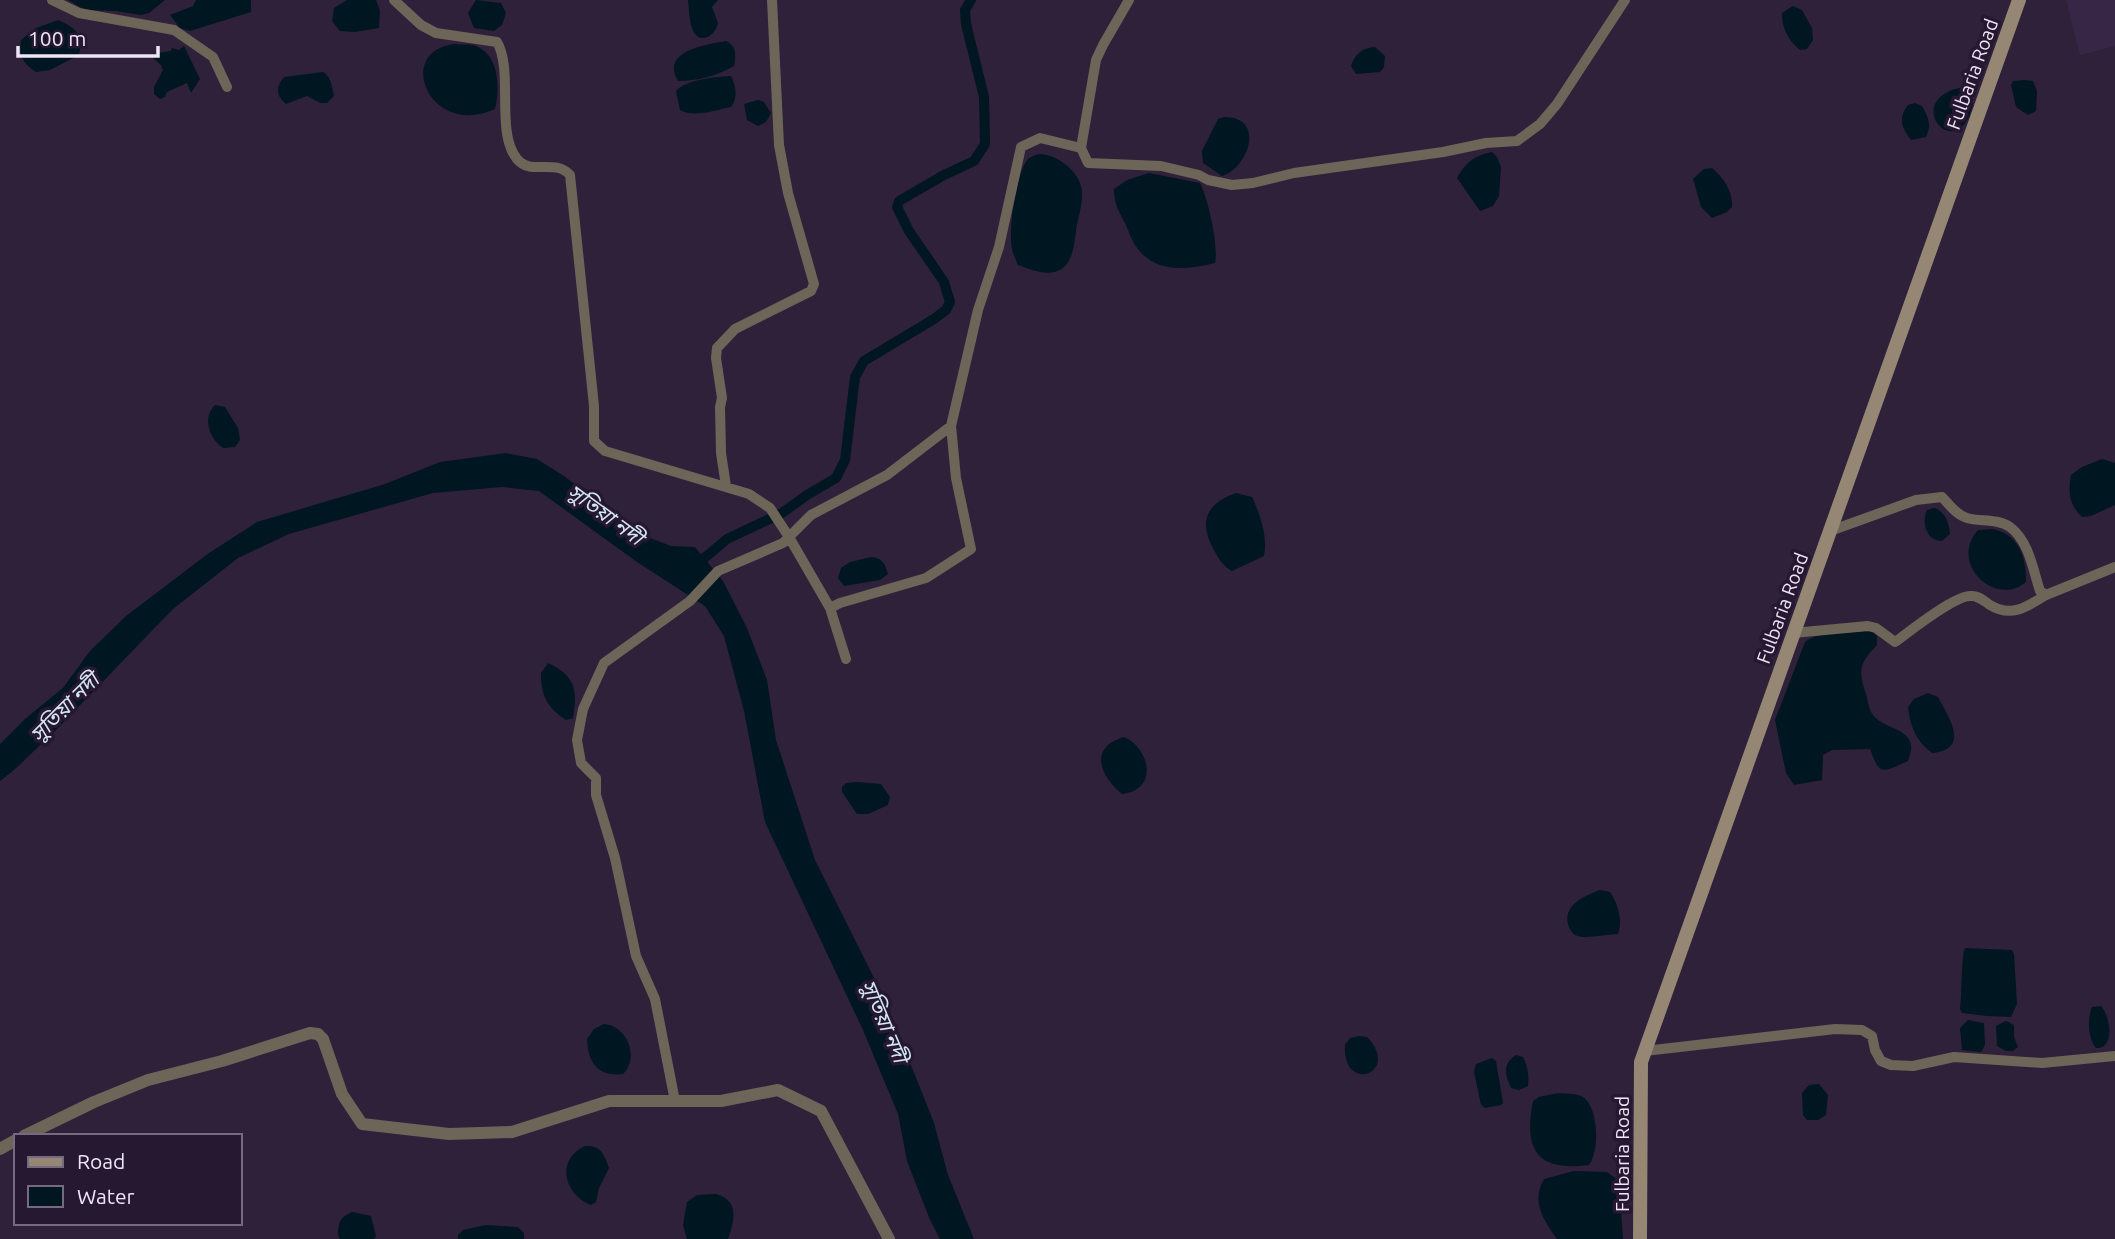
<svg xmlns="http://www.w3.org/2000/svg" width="2115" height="1239" font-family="Ubuntu,'Noto Sans Bengali',sans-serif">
<rect width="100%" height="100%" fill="#2f213a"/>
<!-- built -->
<path fill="#382646" d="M2066 0H2115V46L2080 55Z"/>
<!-- water -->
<path fill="#001621" d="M68 0H165L149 13 141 15 116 11 85 10Z
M196 0H251V12L190 31 180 28 170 15 193 6Z
M347 0H376L380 11 379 28 355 32 340 31 332 21 334 8Z
M476 0 501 3 506 13 502 25 494 31 474 28 468 13Z
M688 0H718L712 7 718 23C715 37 698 46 692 28 689 19 689 9 688 0Z
M1793 6 1802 10 1812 28 1813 40 1807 49 1800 50C1788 40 1782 29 1782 13Z
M58 20C75 27 84 35 79 55L50 70 36 72C22 63 19 55 21 40L36 28Z
M726 41C737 46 736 56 734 66 717 76 697 81 678 81 660 51 705 45 726 41Z
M455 44C460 45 468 44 473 45 500 53 500 88 495 109 430 139 393 51 455 44Z
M184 46 200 79 191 93 187 83 167 92 165 97 160 99 154 94V87L163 70 161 65 153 58 158 53 171 51 172 48 179 50Z
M1375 47 1385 56 1384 67 1380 72 1356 74 1351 66C1355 54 1362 48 1375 47Z
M323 72C331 76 332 87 334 96L327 103H320L307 96 286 104C275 94 276 87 284 77Z
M731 76C736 85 738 99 731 107 716 110 694 118 680 110L676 91C687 79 715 77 731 76Z
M2024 80 2033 81 2037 91 2036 111 2028 115 2016 107 2011 85 2013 81Z
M1964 87C1972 95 1975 100 1971 111 1954 164 1900 98 1964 87Z
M758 100 764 102 771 113 766 122 758 126 747 120 744 104Z
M1915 103 1922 106C1928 116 1932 125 1926 137L1911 140C1901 127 1898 118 1908 105Z
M1225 117C1267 118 1247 169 1222 176L1203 163 1202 151 1218 119Z
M1492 152 1497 157 1501 167 1499 196 1493 206 1480 211 1457 178C1466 162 1474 156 1492 152Z
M1039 154C1058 154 1080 172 1082 191 1083 203 1078 218 1076 230 1075 240 1073 259 1065 266 1052 279 1032 270 1018 265 1016 260 1013 254 1012 249 1008 232 1016 170 1029 158 1031 157 1038 154 1039 154Z
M1712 168C1724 178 1733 192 1732 207L1727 212 1712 218 1701 207 1693 179 1704 169Z
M1149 173 1200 183C1208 198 1219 248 1215 263 1186 270 1154 274 1135 245 1131 239 1129 232 1126 225 1119 212 1114 204 1114 189L1127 180Z
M215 405 225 407 238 428 240 440 235 447 223 448C209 438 202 418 215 405Z
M506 453 537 459 564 476 615 516 650 538 671 546 695 547 723 581 747 628 767 680 776 740 815 860 873 976 913 1070 934 1123 948 1175 974 1239H940L930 1220 907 1161 898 1114 863 1030 765 822 744 711 724 636 705 606 637 562 539 491 502 487 433 493 289 534 238 558 173 609 55 731 14 770 0 781V744L25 719 63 688 90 651 126 616 209 553 257 522 385 484 440 462Z
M2102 459 2115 463V505L2091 516 2082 517C2069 504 2068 493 2071 475L2082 467Z
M1236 493 1252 497C1260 514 1268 537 1264 556L1232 571C1223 566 1219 559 1214 550 1198 521 1206 504 1236 493Z
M1934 508C1945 511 1949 522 1950 534L1942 541C1927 541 1921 523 1927 510Z
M1992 529C2018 533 2027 558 2026 582 1996 608 1948 564 1978 530Z
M871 557C883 558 885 564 888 574L880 580 844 586 838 578 841 568 850 562Z
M1871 631 1877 636V645C1859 664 1858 670 1866 694 1868 701 1869 710 1873 715 1886 732 1922 727 1908 761 1883 772 1880 777 1870 749L1832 750 1823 755 1822 780 1794 785 1786 773 1775 720 1805 642C1817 631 1855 632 1871 631Z
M548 663C575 676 578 689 573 718L566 720C547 707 541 696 541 673Z
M1928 693 1938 697C1949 718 1971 749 1932 753 1916 741 1910 726 1908 707L1914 699Z
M1124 737C1149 747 1160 790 1122 794 1099 775 1089 747 1124 737Z
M858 782 881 784 890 797 888 805 868 814H857L842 792V787L846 783Z
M1600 890 1610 892C1618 904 1623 920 1618 934 1608 934 1585 939 1578 936 1572 934 1570 930 1568 924 1563 905 1586 895 1600 890Z
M1965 948 2012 950 2014 954 2017 1004 2011 1017 1987 1016 1962 1013 1960 1009C1962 996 1961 956 1965 948Z
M2101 1006C2111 1017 2115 1049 2096 1048 2088 1038 2087 1019 2092 1007Z
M1968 1020 1984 1023 1985 1045 1981 1052 1962 1050 1960 1028Z
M2006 1021 2014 1025V1037L2018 1047 2013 1051H2006L1997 1046 1996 1026Z
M604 1024C627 1026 640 1057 623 1074 598 1077 588 1063 587 1039L594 1029Z
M1359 1036 1367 1037C1402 1073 1342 1095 1345 1045L1350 1038Z
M1516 1055 1523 1057C1528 1067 1529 1075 1528 1086L1519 1090 1511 1088C1505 1075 1502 1064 1516 1055Z
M1492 1058 1496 1061 1503 1103 1501 1105 1485 1108 1481 1105 1474 1072 1476 1064Z
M1819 1084 1828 1095 1826 1115 1818 1120H1807L1803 1115 1802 1093 1809 1085Z
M1558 1093C1565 1094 1574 1093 1581 1096 1599 1104 1600 1151 1589 1165 1538 1172 1523 1151 1533 1101L1539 1097Z
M585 1146C601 1145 604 1154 609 1168L599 1188 596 1202 591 1205C564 1194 555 1160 585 1146Z
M1574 1171 1607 1172 1619 1181 1623 1239H1557C1543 1219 1531 1202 1544 1179Z
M716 1194C739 1200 735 1220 728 1239H687L683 1225 687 1202 697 1195Z
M352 1212 371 1216 376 1236 374 1239H340L338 1235C338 1223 340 1217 352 1212Z
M486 1225 518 1227 524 1233V1239H458V1235L463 1230Z"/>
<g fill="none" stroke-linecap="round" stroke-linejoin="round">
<!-- canal -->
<path stroke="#001621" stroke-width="10" d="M701 561 727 539 782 513 807 495 836 478 845 460 855 377 864 361 934 319 946 310 950 302 944 282 909 231 897 207 899 201 944 175 974 161 985 144 984 97 966 24 965 10 971 0"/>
<!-- minor -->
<path stroke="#6e6559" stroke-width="10" d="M52 0 79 13 174 30 213 57 227 87
M394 0 421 25 436 33 497 42C514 71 495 132 517 159 531 176 554 158 570 175L594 406V441L605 451 749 494 770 508 789 537 783 543 718 571 690 601 604 663 583 709 577 740 581 763 596 778V795L615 858 636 956 655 999 675 1101
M1129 0 1103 45 1096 60 1081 148 1088 163 1161 166 1199 175 1208 180 1232 185 1253 183 1294 173 1443 152 1486 143 1517 141 1540 124 1557 104 1625 0
M726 486 721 453 720 407 722 398 716 358 717 348 735 329 811 291 814 284 788 193 779 145 772 0
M1830 531 1916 500 1942 497C1949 504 1956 515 1967 518 1980 522 1997 518 2010 527 2029 541 2033 570 2040 591L2046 595 2115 567
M830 608 840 603 926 578 971 549 956 478 951 426 978 310 999 247 1021 147 1040 138 1081 148
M1793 633 1868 626 1876 628 1895 642C1910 631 1954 596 1970 596 1978 595 1984 601 1990 605 2011 618 2027 607 2046 595
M846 659 830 608 789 537 811 515 887 475 951 426
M1645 1051 1835 1029 1862 1030 1872 1036 1875 1050 1881 1061 1891 1065 1913 1066 1954 1057 2042 1063 2115 1056"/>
<!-- tertiary -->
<path stroke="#6e6559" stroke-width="12" d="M24 1136 94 1102 148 1080 222 1061 310 1033 318 1034 323 1039 342 1094 362 1124 449 1134 512 1132 609 1101H721L778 1090 821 1111 889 1239
M0 1149 16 1140"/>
<!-- secondary -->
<path stroke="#958774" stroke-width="14" d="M1640 1239 1641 1062 2019 0"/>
</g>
<g text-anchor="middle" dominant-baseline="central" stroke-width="7" stroke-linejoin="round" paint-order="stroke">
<!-- street labels -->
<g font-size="19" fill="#eee5f6" stroke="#251830">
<text transform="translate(1972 74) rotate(-70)">Fulbaria Road</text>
<text transform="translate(1782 608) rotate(-70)">Fulbaria Road</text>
<text transform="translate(1622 1154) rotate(-90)">Fulbaria Road</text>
</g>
<!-- water labels -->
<g font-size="21" font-style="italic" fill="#d3e8f2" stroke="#251830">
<text transform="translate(606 514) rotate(36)">সুতিয়া নদী</text>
<text transform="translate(64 707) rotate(-45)">সুতিয়া নদী</text>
<text transform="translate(885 1021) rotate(67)">সুতিয়া নদী</text>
</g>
</g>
<!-- legend -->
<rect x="14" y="1134" width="228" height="91" fill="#251830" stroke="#756a7f" stroke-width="2"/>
<rect x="28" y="1157" width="35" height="10" fill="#958774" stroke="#756a7f" stroke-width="2"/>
<text x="77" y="1169" font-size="21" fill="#eee5f6">Road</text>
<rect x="28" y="1186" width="35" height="21" fill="#001621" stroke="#756a7f" stroke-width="2"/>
<text x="77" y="1204" font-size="21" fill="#eee5f6">Water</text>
<!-- scale -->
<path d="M18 46v10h140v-10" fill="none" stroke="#eee5f6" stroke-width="3.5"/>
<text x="28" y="46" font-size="21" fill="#eee5f6" stroke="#251830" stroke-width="5" paint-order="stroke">100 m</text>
</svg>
